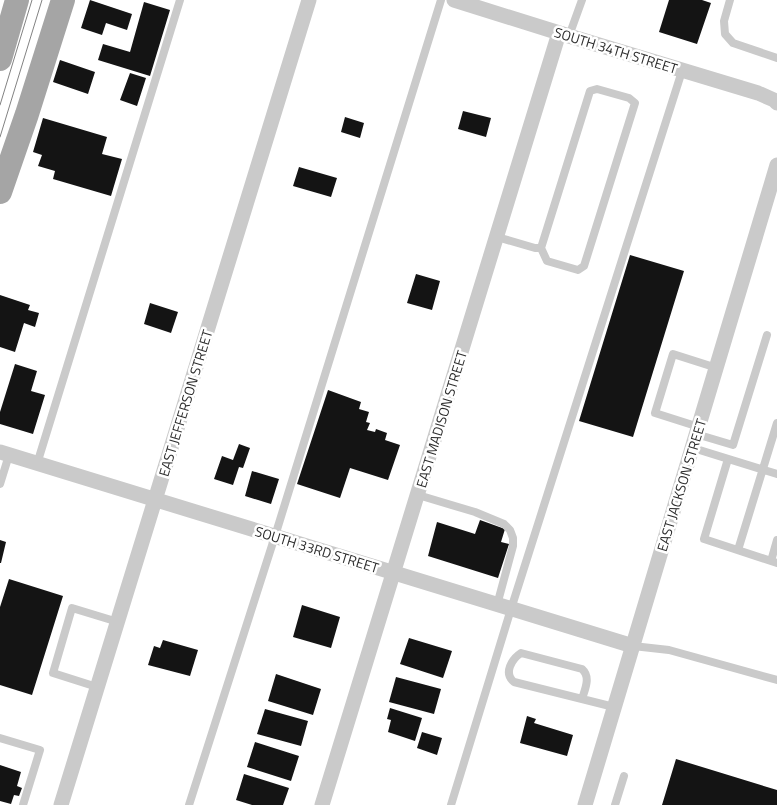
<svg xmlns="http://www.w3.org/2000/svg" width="777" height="805" font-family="'Titillium Web',sans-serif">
<rect width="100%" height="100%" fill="#fff"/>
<!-- building -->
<path fill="#141414" d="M90 0 132 14 127 30 106 23 102 35 81 28Z
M669 0H702L711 3 697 44 659 32Z
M144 2 170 10 150 76 98 60 103 44 130 52Z
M60 60 95 72 88 94 53 82Z
M130 73 146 78 137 106 120 100Z
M463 111 491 118 486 137 458 129Z
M345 117 364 123 360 138 341 132Z
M43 118 107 137 102 154 122 159 111 196 53 179 55 171 38 166 42 155 33 152Z
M299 167 337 178 331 197 293 186Z
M630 255 684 271 633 437 579 421Z
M416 274 440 281 432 310 407 303Z
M0 295 30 305 28 310 39 313 35 327 24 323 15 352 0 347Z
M150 303 178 312 171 333 144 324Z
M15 364 37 371 31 391 45 395 33 434 0 424V412Z
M328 390 361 402 359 409 369 412 366 422 370 423 367 430 375 432 376 429 387 433 385 440 400 445 388 480 350 468 340 498 297 484Z
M239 444 250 448 243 468 239 467 233 485 214 479 222 456 233 460Z
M252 471 279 479 271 504 245 496Z
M480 520 505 529 501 542 509 544 498 578 428 556 437 522 475 534Z
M0 540 6 542 1 563H0Z
M9 579 63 596 32 695 0 685V607Z
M302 605 340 617 331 648 293 637Z
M409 638 452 651 443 678 400 664Z
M163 640 198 650 190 676 148 665 154 646 160 648Z
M276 674 321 689 313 715 268 701Z
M396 677 441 689 434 714 389 702Z
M390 708 422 718 415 741 388 732 391 720 387 719Z
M265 709 308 721 301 746 257 734Z
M527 716 536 719 534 723 573 735 567 756 520 743Z
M422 732 442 738 437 755 417 748Z
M255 742 299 756 291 781 247 767Z
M676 759 777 790V805H662Z
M0 765 21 772 17 786 22 788 19 796 14 795 11 804 0 801Z
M244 774 289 788 283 805H252L236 800Z"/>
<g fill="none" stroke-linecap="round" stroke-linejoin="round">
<!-- lane -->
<path stroke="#cacaca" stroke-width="8" d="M730 0 724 21 725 34 733 43 777 58
M569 36 582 0
M497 237 535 248H541L590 91 597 89 629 98 635 103 584 266 578 270 547 261 541 248
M699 427 655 413 673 354 717 368
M696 434 733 445 767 335
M693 448 777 474
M728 459 704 539 777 563
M37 464 180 0
M0 484 9 455
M418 495 475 512 504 524 510 530 513 538V546L497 605
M738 550 777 423
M771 561 777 540
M633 646 669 650 777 680
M97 687 53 673 72 608 118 622
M582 699C585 689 591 677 582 669L521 653C512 659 503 673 514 682L614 707
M0 738 40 750 23 805
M189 805 275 536 441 0
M451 805 511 609 682 71
M615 805 624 776"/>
<!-- street -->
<path stroke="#cacaca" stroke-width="15" d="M454 0 569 36 758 93 774 100 777 103
M0 452 633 646
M61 805 309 0
M322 805 559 33
M585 805 777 165"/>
<!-- primary -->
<path stroke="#a5a5a5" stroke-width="24" d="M0 59 17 0
M0 192 27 114 63 0"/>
<!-- tram -->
<path stroke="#828282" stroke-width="1" d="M0 105 32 0
M0 137 42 0"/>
</g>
<g text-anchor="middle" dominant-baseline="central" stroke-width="5" stroke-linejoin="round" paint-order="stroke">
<!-- street labels -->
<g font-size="14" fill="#2d2d2d" stroke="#fff">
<text transform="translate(616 50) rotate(17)">SOUTH 34TH STREET</text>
<text transform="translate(185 403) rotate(-73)">EAST JEFFERSON STREET</text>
<text transform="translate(441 419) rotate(-73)">EAST MADISON STREET</text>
<text transform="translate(681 485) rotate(-73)">EAST JACKSON STREET</text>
<text transform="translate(317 549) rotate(17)">SOUTH 33RD STREET</text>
</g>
</g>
</svg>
